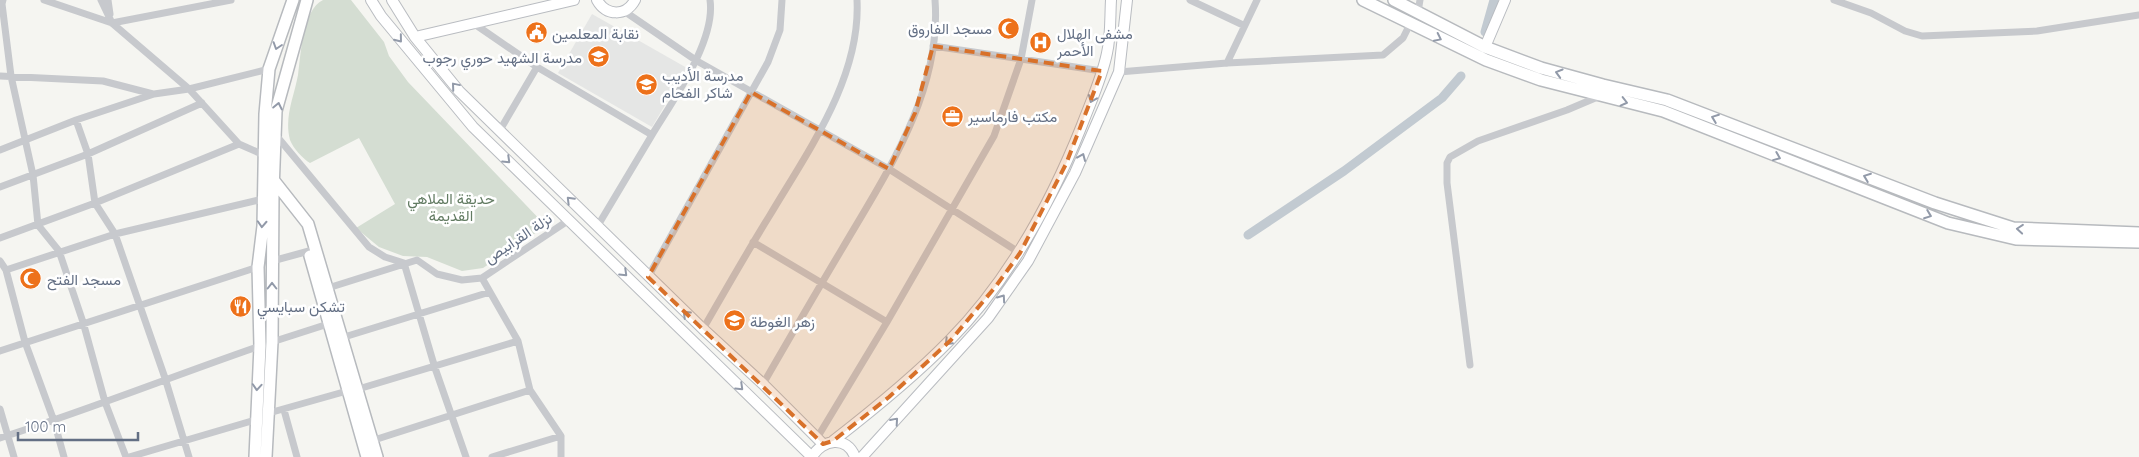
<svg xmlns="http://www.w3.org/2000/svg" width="2139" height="457" font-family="Quicksand,Vazirmatn,sans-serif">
<rect width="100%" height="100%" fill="#f5f5f1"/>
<!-- built -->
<path fill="#e5e6e5" d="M592 14 687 68 652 127 558 73Z"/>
<!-- green -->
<path fill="#d4ddd2" d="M323 0H351L384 42 389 56 408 82 546 226 483 268 462 271 427 257 403 256 379 247 356 228 395 204 359 138 310 163C303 159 293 148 290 140 284 117 294 97 298 75 301 55 302 10 323 0Z"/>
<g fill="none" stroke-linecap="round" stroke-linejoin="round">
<!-- canal -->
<path stroke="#c2cad1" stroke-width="9" d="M1485 32 1494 0
M1248 235 1344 171 1442 98 1461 76"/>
<defs>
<path id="secondary" d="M371 0 381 16 473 127 812 457
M392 0 415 37 459 91 703 329 763 384 823 444
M597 0C606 16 626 17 635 0
M415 37 574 0
M1485 47 1505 0
M833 441C873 410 914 377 950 340 1010 279 1051 203 1082 125 1091 101 1102 78 1107 53 1111 36 1110 17 1111 0
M812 457C822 439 847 435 855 457
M862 457 988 318 1028 261 1075 173 1119 72 1127 0"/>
<path id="primary" d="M1363 0 1486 60 1541 80 1663 111 1948 223 2016 239 2139 242
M1394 0 1485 47 1541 68 1603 85 1667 100 1935 203 2013 228 2139 233
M271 177 308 224 377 457
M310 256 367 457
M255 457 260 346 258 267 263 226 265 114 269 69 293 0
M266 457 272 342 273 191 276 111 307 0"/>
</defs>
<!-- secondary casing -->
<use href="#secondary" stroke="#b9bcc1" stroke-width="12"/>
<!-- primary casing -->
<use href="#primary" stroke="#b7babe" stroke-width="14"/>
<!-- street -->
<path stroke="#c7c9cd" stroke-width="7" d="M3 0 2 4 11 76 33 175 38 225 59 251 83 322 105 402 126 457
M44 0 112 23 189 89 239 144 264 155
M101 0 112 23
M108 0 110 14
M1190 0 1243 25
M1834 0 1871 13 1905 31 1922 36 2037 31 2139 15
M624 11 697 61 889 169 1020 253
M1418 12 1420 0
M112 23 231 0
M473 23 537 67 652 135C673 100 716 41 710 0
M933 46 1021 59 1032 0
M1227 63 1257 0
M1119 72 1227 63 1383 55 1403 38 1410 24
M0 76 103 81 153 94
M76 120 88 154 95 203 115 234 165 378 189 457
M500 130 537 67
M275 134 369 247 385 257 404 263 435 368 466 457
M0 150 76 120 154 94 189 89 269 69
M0 187 88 154 202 103
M597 227 652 135
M0 238 95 203 239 144
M753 242 887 322
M0 261 6 270 25 342 54 421 64 457
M272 261 309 251
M6 270 115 234 263 199
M648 277 768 62 780 30 782 0
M482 278 518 341 530 390 561 436V457
M328 288 417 260 437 274 462 280 482 278 569 220
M703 329C725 291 747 252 770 215 808 151 861 78 857 0
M341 338 490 292
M272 342 328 324
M0 351 258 267
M1470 365 1447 183V163L1450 157 1478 141 1567 110 1600 96
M763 384C789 339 815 294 842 249 886 174 942 92 935 0
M355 390 518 341
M0 409 14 457
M284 410 297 457
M269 413 347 391
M0 438C88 410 173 376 260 346
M817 438 887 322 994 136 1021 59 1102 71
M371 441 530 390
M129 457 255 420
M492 457 561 436"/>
<!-- secondary -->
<use href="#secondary" stroke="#fff" stroke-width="10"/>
<!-- primary -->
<use href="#primary" stroke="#fff" stroke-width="11"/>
</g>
<!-- one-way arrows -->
<defs><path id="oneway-chevron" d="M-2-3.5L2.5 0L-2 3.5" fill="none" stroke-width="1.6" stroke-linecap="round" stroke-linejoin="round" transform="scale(1.25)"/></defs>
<g stroke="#929aa9">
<use href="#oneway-chevron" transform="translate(1438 38) rotate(26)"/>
<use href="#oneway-chevron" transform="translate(399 39) rotate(51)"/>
<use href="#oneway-chevron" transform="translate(277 46) rotate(108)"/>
<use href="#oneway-chevron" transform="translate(1559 73) rotate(-164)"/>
<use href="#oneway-chevron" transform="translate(455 86) rotate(-130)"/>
<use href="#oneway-chevron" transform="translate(1092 99) rotate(112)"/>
<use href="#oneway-chevron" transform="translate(1624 102) rotate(14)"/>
<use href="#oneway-chevron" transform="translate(278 106) rotate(-78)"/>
<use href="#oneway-chevron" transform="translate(1715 118) rotate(-159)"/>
<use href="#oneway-chevron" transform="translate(1082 157) rotate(-67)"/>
<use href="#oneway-chevron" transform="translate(1777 157) rotate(22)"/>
<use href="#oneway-chevron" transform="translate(507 160) rotate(44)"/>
<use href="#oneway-chevron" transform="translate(1867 177) rotate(-159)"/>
<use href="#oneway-chevron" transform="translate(570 200) rotate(-135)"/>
<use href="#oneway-chevron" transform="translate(1928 215) rotate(21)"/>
<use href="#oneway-chevron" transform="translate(262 224) rotate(93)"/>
<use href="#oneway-chevron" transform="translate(2020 229) rotate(-175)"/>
<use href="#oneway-chevron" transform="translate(624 273) rotate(44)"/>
<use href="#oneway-chevron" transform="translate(272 286) rotate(-90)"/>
<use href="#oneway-chevron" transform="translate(1002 298) rotate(-55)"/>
<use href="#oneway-chevron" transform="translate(686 314) rotate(-136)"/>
<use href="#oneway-chevron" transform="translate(948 342) rotate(135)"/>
<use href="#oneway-chevron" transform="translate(257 387) rotate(94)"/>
<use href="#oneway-chevron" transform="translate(740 387) rotate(44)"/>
<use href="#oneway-chevron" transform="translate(895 421) rotate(-49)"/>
</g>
<!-- marked area -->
<path fill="#d8712a" fill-opacity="0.2" stroke="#d8712a" stroke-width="4" stroke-dasharray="10 6" stroke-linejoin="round" d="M933 46 1102 71 1066 164 1020 253 996 286 951 340 889 397 833 441 823 444 648 277 751 92 889 169 915 113Z"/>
<!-- icons -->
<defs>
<symbol id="mosque-disc" viewBox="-11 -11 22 22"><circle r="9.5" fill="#ed711a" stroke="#fff"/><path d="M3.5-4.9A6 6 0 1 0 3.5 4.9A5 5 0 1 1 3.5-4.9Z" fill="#fff"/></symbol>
<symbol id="civic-disc" viewBox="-11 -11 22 22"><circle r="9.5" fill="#ed711a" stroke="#fff"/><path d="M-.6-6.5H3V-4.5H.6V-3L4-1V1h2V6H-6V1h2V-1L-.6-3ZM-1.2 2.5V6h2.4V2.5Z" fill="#fff"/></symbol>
<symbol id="hospital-disc" viewBox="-11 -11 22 22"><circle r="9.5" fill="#ed711a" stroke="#fff"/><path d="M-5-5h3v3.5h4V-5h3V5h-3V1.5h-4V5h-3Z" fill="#fff"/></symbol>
<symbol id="school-disc" viewBox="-11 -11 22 22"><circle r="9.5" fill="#ed711a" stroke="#fff"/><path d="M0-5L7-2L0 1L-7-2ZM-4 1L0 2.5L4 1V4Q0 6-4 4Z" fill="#fff"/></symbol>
<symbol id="office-disc" viewBox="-11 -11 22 22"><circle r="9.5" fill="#ed711a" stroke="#fff"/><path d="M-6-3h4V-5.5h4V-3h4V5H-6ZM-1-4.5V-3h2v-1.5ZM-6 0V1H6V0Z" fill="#fff"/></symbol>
<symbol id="restaurant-disc" viewBox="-11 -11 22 22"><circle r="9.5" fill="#ed711a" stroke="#fff"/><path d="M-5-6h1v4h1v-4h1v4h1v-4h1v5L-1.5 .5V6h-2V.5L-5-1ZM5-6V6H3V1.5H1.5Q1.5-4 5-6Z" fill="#fff"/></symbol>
</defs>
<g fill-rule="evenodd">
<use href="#mosque-disc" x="996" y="16" width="25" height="25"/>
<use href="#civic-disc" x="524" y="20" width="25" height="25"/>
<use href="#hospital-disc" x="1028" y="30" width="25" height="25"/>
<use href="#school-disc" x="586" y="44" width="25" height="25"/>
<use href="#school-disc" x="634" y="72" width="25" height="25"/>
<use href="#office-disc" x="940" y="104" width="25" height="25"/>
<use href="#mosque-disc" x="18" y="266" width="25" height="25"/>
<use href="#restaurant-disc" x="228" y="294" width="25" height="25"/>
<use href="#school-disc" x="722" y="308" width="25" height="25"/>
</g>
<g text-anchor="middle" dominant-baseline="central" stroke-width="5" stroke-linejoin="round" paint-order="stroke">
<!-- poi labels -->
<g font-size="15" fill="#636f84" stroke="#fff" text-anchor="start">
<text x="992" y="28" text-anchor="end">مسجد الفاروق</text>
<text x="552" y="33">نقابة المعلمين</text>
<text x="1057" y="33">مشفى الهلال<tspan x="1057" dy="17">الأحمر</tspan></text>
<text x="582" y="57" text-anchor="end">مدرسة الشهيد حوري رجوب</text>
<text x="662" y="75">مدرسة الأديب<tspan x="662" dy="17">شاكر الفحام</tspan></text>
<text x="968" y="116">مكتب فارماسير</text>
<text x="47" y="279">مسجد الفتح</text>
<text x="257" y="306">تشكن سبايسي</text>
<text x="750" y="321">زهر الغوطة</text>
</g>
<!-- park labels -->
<g font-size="15" fill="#627b62" stroke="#fff">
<text x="451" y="198">حديقة الملاهي<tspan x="451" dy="17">القديمة</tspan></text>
</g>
<!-- street labels -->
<g font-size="15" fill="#636f84" stroke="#fff">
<text transform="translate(518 238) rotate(-34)">نزلة القرابيص</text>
</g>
</g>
<!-- scale -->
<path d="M18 432v8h120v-8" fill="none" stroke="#636f84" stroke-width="2.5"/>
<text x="25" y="432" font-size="15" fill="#636f84" stroke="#ffffff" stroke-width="4" paint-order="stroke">100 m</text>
</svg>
